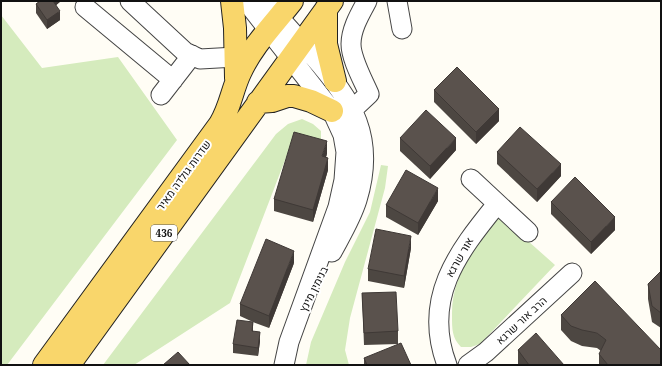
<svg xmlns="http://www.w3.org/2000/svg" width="662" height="366" font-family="'Noto Serif',Heebo,serif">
<rect width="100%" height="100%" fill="#fffdf5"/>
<!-- green -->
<path fill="#d5ebbd" d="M1 15 42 68 118 57 177 140 7 365H1Z
M302 119 313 124 321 131V145L292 142 230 303 134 365H103L276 134 288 124Z
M381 165 388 166 385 188 350 318 345 350 349 365H306L311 342 345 262 370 212Z
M500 216 555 265 480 344 471 347H461C452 338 452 329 452 316 451 276 475 246 500 216Z"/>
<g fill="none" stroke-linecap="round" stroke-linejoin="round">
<defs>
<path id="minor" d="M130 1 185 52 200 59 236 57
M246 1 332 111 343 135 346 152 344 180 338 207 289 342 284 365
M264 1C280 19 297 37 313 56 353 101 376 138 357 200 351 219 341 235 332 252
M397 1 402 29
M85 7 173 80
M161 95 192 55
M353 109 369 94C363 80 351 59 351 44 351 29 360 14 367 1
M471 179 528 232
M447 365C422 299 457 253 497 204
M468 365 486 352 572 273"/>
<path id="major" d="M232 1 235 28 236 78
M326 9V44L335 81
M258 102 272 101 287 96H294L311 101 332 111
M44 365 220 124C230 108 232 90 240 73 252 46 274 24 292 1
M69 365 332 1"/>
</defs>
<!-- minor casing -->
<use href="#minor" stroke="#444" stroke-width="21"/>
<!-- major casing -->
<use href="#major" stroke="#222" stroke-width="24"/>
<!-- minor -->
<use href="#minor" stroke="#fff" stroke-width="19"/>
<!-- major -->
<use href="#major" stroke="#f9d66b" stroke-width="22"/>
</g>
<!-- wall -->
<path fill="#4d4742" d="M40 1H61L56 5 60 20 47 29 36 13V4Z
M434 90 499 121 476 144 434 102Z
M400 138 456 150 430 179 400 151Z
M497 152 561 176 537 202 497 164Z
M327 154 326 157 328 170 313 222 274 211V199Z
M438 201 418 235 386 217V205Z
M551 202 615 230 591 254 551 214Z
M411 248 404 288 368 281V269Z
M294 263 269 328 253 322V331L260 341 258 356 233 353V344L253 322 240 316V304Z
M661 271V328L652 322 648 299V284Z
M362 293 398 331V344L364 345Z
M561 315 661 365H599V354L601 351 597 348 582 346 571 341 561 330Z
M518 350 564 365H518Z
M364 358 411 365H364Z"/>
<!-- shaded-wall -->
<path fill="#3f3936" d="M54 1H61L54 7Z
M60 11V20L47 29V20Z
M499 109V121L476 144V132Z
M456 138V150L430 179V166Z
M327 141V154L322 168V156Z
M328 158V170L313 222V210Z
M561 164V176L537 202V189Z
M438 188V201L418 235V223Z
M615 217V230L591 254V242Z
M411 236V248L404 288V276Z
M294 251V263L269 328V316Z
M260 332V341L258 356V348Z"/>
<!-- building -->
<path fill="#5a524d" stroke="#3f3936" d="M40 1H53L60 11 47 20 36 4Z
M457 67 499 109 476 132 434 90Z
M426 110 456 138 430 166 400 138Z
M520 127 561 164 537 189 497 152Z
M294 132 327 141 322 156 328 158 313 210 274 199Z
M406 170 438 188 418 223 386 205Z
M575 177 615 217 591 242 551 202Z
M376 229 411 236 404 276 368 269Z
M266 239 294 251 269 316 240 304Z
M661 271V313L652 306 648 284Z
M595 281 661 350V365H608L599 354 606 340 597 333 582 330 571 326 561 315Z
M396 292 398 331 364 333 362 293Z
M237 320 253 322 252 331 260 332 258 348 233 344Z
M536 333 564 365H529L518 350Z
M401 343 411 365H367L364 358Z
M178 352 190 365H163Z"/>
<g text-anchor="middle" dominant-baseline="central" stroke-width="4" stroke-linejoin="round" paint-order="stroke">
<!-- shield labels -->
<rect fill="#fff" stroke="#585858" stroke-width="1" x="151" y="225" width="26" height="16" rx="3"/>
<g font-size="10" font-weight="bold" fill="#111">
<text x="164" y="233">436</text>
</g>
<!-- street labels -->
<g font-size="11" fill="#111" stroke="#fff">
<text transform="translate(183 175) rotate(-54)">שדרות גולדה מאיר</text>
<text transform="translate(459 257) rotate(-60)">אור שרגא</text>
<text transform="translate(313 289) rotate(-63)">בנימין מינץ</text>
<text transform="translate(521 320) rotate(-43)">הרב אור שרגא</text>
</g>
</g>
<!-- border -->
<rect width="662" height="366" fill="none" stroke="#111111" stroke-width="4"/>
</svg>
